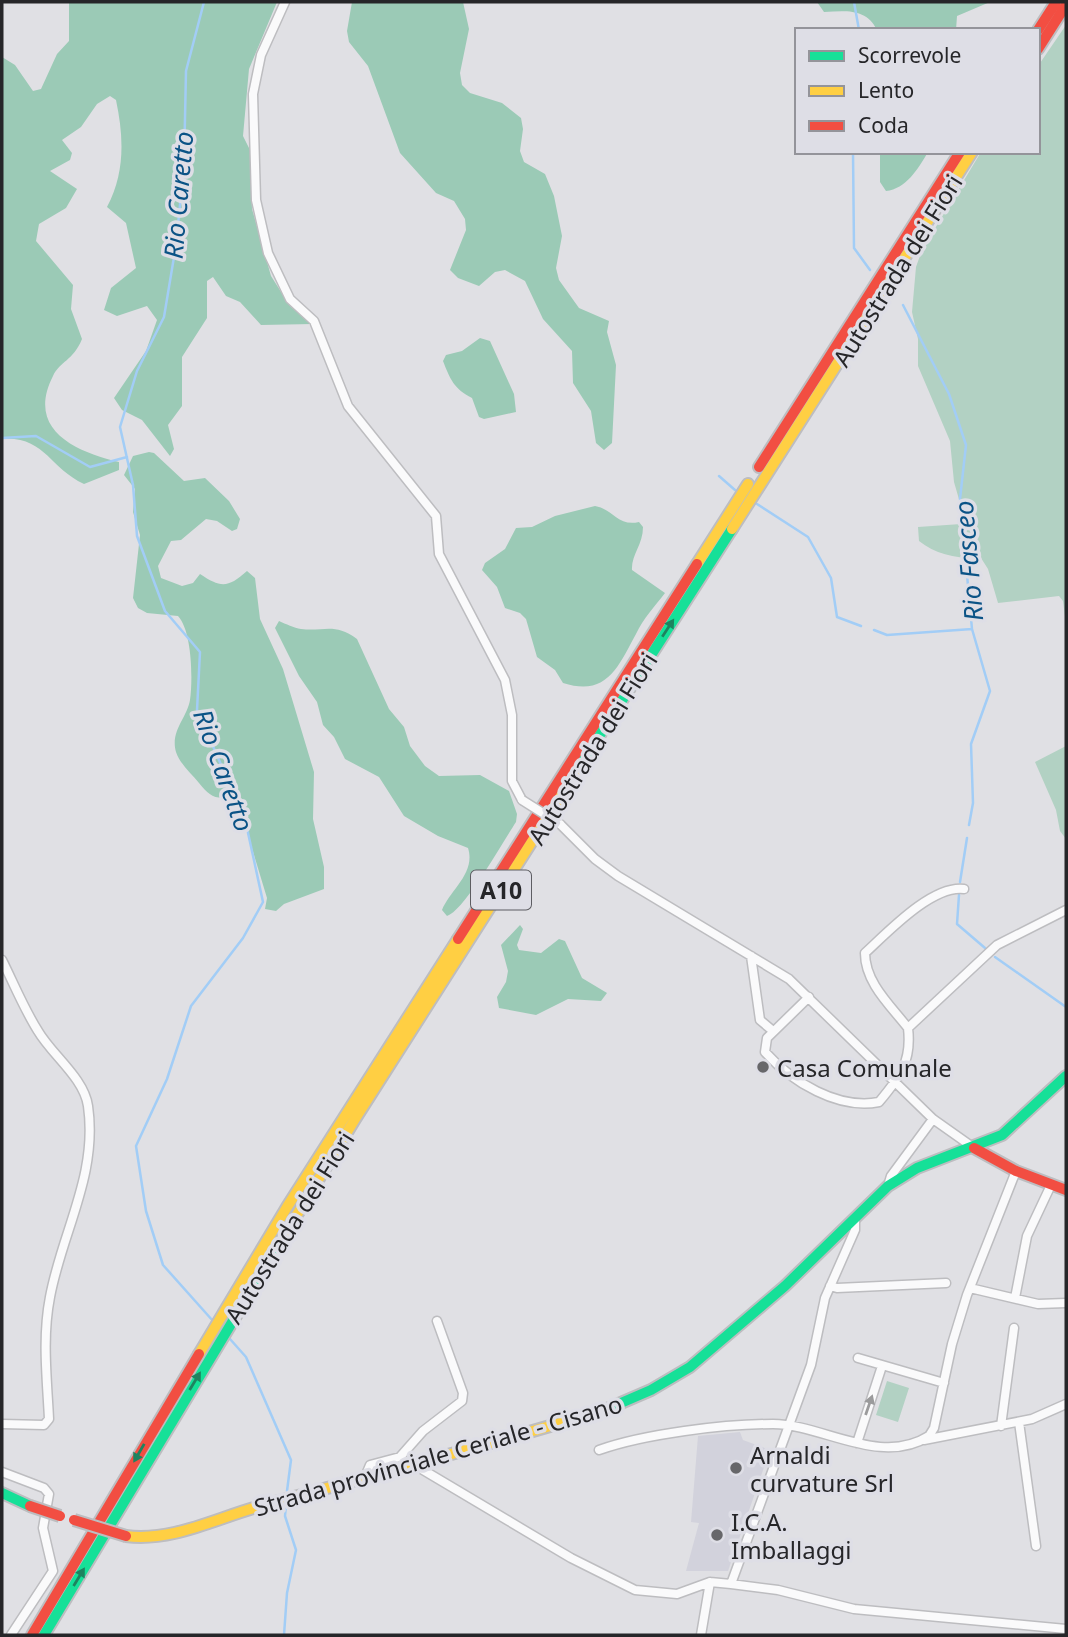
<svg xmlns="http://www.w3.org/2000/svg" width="1068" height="1637" font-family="'Noto Sans',sans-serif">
<rect width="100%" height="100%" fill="#e0e0e4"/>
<!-- built -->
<path fill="#d2d2dc" d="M740 1432 743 1440 770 1450 728 1571H686L699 1523 691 1522 698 1436Z"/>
<!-- green -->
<path fill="#b2d1c3" d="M1066 25V624L1063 601 1059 596 998 603 988 569 981 558C959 559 936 555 919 541L918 527 961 524 965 520 954 482 950 441 918 366V339L912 312 916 267 922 250 981 152H1038V66Z
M1066 746V839L1060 831 1056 810 1035 762Z
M887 1381 909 1388 898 1422 876 1415Z"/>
<!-- forest -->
<path fill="#9bcab6" d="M69 2H277L249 69 243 136 250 150 252 209 271 276 290 306 313 324 261 325 240 302 226 296 213 277 207 281V318L182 357V406L168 425 174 449 170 456 142 420 122 410 114 398 146 351 157 320 147 306 117 316 104 310 111 288 136 268 126 223 107 207C125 173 124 138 116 100L110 96 97 104 81 127 62 140 72 153 70 160 50 171 77 189 66 208 39 224 36 241 73 285 71 309 82 339C73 361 60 361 53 376 25 431 78 452 119 462V470L84 484C49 468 45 436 2 439V57L15 65 33 91 41 89 57 54 69 41Z
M352 2H463L469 29 460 73 462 85 470 93 502 103 521 118 523 129 520 151 524 162 545 174 554 196 562 236 556 268 559 280 579 308 609 321 607 332 616 365 612 443 604 450 596 443 591 411 573 383 572 351 543 319 525 281 505 270 495 272 479 286 458 278 450 270 466 230 465 219 454 201 436 193 400 153 368 66 349 42 347 31Z
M817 2H990L957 16 956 30H877C866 8 846 11 824 12Z
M880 152H928C918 169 906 189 886 191L880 182Z
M480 338 490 341 514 394 516 412 484 419 479 417 472 398C454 389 450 379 443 361L446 355 462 351Z
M149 452 154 453 184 481 205 478 229 501 240 519 237 529 232 531 217 521 206 519 181 540 171 541 158 566 161 578 182 586 193 583 200 574C221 588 228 588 247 571L255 578 260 619 283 669 314 772 313 819 324 867V889L284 904 276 911 265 909 267 898 238 802 231 797C214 800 209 795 199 783 191 773 180 764 176 752 170 731 187 718 190 700 193 679 192 631 178 616L147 613 138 608 133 598 140 535 133 512 135 489 124 475 133 456Z
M595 506C613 509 618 527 639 522L643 527C643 545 631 555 632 570L665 593C655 606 643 619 636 634 618 667 607 697 563 683L555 670 537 657 526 619 520 613 505 608 497 587 482 570 485 563 505 549 516 528 532 527 555 516Z
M279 621C286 624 294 628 301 629 324 632 334 622 357 639L389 709 404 727 410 746 425 766 439 776 480 775 509 791 517 814 516 822C503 842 464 911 447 916L442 910C450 890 476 873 468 848L438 836 404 816 379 777 345 759 334 737 323 725 317 702 299 676 275 628Z
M520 925 523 929 517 945 519 950 541 953 559 939 565 941 582 978 607 993 601 1001 568 999 536 1015 499 1008 497 997 506 982 508 971 501 945Z"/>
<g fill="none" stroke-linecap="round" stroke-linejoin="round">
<!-- stream -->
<path stroke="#a2cdf6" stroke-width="2.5" d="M204 2 186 71 184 165 176 245 164 317 137 371 120 427 133 485 137 536 165 611 200 652 197 710 245 819 263 902 243 938 191 1006 167 1079 136 1146 146 1211 163 1265 213 1321
M854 2 859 30
M853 152 854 248 870 270
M903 305 949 394 966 445 960 499 972 629 990 691 971 744 973 803 969 825
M2 438 36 436 90 467 127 457
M719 476 735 490
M757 504 808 537 831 578 837 617 861 626
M874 630 887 635 972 629
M960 882 967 838
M959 895 957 924 985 948
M995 957 1066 1007
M230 1339 246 1357 291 1460 287 1491
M284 1635 287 1593 296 1550 285 1516 286 1505"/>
<defs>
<path id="street" d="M285 2 261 55 253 94 256 200 268 253 290 299 314 321 348 406 436 516 439 554 505 680 512 715V781L522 800
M560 824 595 859 618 876 789 979 933 1119 974 1148
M964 889C932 885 888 932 865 953 865 983 891 1006 908 1028L997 945 1066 910
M751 956 760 1020 773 1031
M2 960C14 984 24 1009 38 1031 52 1055 84 1078 88 1106 98 1175 62 1232 50 1297 42 1338 47 1378 49 1419L44 1425 2 1424
M809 997 767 1038 765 1052C792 1082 838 1110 879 1102 900 1077 912 1061 908 1028
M888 1186 891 1176 933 1119
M830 1286 837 1288 946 1283
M970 1288 1038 1304 1066 1303
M1015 1298 1027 1236 1051 1185
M858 1358 944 1383
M1019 1422 1036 1546
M1001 1426 1014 1328
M924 1440 1032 1419 1066 1404
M857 1443 882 1366
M599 1450C644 1434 724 1424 773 1424 822 1424 880 1467 929 1436L934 1428 952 1344 967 1295 1016 1171
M413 1464 571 1558 635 1590 677 1594 710 1582 731 1584 778 1590 854 1609 1066 1629
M2 1472 44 1488 49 1494 43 1528 53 1571 11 1635
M365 1477 370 1465 400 1457 423 1431 462 1401 463 1393 437 1321
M731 1584 811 1365 825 1298 855 1230V1221
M701 1635 710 1582"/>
<path id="fast" d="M578 769 732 529
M607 1409 651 1390 690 1367 785 1286 888 1186 917 1168 1002 1135 1066 1076
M2 1493 30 1506
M44 1635 281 1241"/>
<path id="slow" d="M732 529 972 152
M697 564 748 484
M281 1241 355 1119 578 769
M199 1354 287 1207 458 939
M126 1536C174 1542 218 1517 264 1505 379 1474 493 1444 607 1409"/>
<path id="jam" d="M1038 30 1056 2
M1038 49 1066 5
M759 467 960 152
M458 939 697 564
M974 1148 1016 1171 1066 1190
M32 1635 199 1354"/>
</defs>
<!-- street casing -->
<use href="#street" stroke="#bdbdc0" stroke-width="11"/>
<!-- fast casing -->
<use href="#fast" stroke="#bdbdc0" stroke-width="14"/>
<!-- slow casing -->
<use href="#slow" stroke="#bdbdc0" stroke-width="14"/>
<!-- jam casing -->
<use href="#jam" stroke="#bdbdc0" stroke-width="14"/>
<!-- street -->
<use href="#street" stroke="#fafafb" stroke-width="8"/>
<!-- fast -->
<use href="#fast" stroke="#16e098" stroke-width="10"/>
<!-- slow -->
<use href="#slow" stroke="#ffcf43" stroke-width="10"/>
<!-- jam -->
<use href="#jam" stroke="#f24e42" stroke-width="10"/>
<defs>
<path id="street-bridge" d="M522 800 560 824"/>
<path id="jam-bridge" d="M30 1506 60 1516
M74 1520 126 1536"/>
</defs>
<!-- street-bridge casing -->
<use href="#street-bridge" stroke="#bdbdc0" stroke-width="11" stroke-linecap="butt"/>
<!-- jam-bridge casing -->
<use href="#jam-bridge" stroke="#bdbdc0" stroke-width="14" stroke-linecap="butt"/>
<!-- street-bridge -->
<use href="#street-bridge" stroke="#fafafb" stroke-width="8"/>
<!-- jam-bridge -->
<use href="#jam-bridge" stroke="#f24e42" stroke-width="10"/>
</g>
<!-- one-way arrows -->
<defs><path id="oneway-solid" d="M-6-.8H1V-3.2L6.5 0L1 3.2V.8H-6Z" transform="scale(1.75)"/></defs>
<g fill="#1e8360">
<use href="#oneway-solid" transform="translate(668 628) rotate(-57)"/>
<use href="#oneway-solid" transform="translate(195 1381) rotate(-59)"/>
<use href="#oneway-solid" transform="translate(139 1453) rotate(120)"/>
<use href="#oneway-solid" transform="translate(79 1577) rotate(-59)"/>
</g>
<use fill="#9b9b9c" href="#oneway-solid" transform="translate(869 1405) rotate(-71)"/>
<!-- markers -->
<g fill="#67676a" stroke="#dedee6" stroke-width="2.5">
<circle cx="763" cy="1067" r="7"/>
<circle cx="736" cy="1468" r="7"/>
<circle cx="717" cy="1535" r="7"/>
</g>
<g text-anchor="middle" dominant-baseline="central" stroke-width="7" stroke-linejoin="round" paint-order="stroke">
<!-- shield labels -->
<rect fill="#dedee6" stroke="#5d5d62" stroke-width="2" x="471" y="870.5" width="60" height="39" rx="5"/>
<g font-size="23" font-weight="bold" fill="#262629">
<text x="501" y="890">A10</text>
</g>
<!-- street labels -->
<g font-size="24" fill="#262629" stroke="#dedee6">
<text transform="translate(897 270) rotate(-58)">Autostrada dei Fiori</text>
<text transform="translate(592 748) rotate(-58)">Autostrada dei Fiori</text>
<text transform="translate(289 1227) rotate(-58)">Autostrada dei Fiori</text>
<text transform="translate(438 1455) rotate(-16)">Strada provinciale Ceriale - Cisano</text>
</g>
<!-- poi labels -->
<g font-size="24" fill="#262629" stroke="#dedee6" text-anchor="start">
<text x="777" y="1067">Casa Comunale</text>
<text x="750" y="1454">Arnaldi<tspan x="750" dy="28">curvature Srl</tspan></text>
<text x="731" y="1521">I.C.A.<tspan x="731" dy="28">Imballaggi</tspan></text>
</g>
<!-- water labels -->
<g font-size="26" font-style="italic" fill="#0b5386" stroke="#dedee6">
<text transform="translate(178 195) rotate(-85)">Rio Caretto</text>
<text transform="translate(968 561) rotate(-95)">Rio Fasceo</text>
<text transform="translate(224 770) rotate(70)">Rio Caretto</text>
</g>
</g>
<!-- border -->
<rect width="1068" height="1637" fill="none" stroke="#262629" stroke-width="7"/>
<!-- legend -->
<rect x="795" y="28" width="245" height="126" fill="#dedee6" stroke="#94949a" stroke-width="2"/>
<rect x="809" y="51" width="35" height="10" fill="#16e098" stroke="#94949a" stroke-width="2"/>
<text x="858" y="63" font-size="21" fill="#262629">Scorrevole</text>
<rect x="809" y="86" width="35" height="10" fill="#ffcf43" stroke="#94949a" stroke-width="2"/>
<text x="858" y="98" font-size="21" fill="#262629">Lento</text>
<rect x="809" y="121" width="35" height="10" fill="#f24e42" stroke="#94949a" stroke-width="2"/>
<text x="858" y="133" font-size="21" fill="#262629">Coda</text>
</svg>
